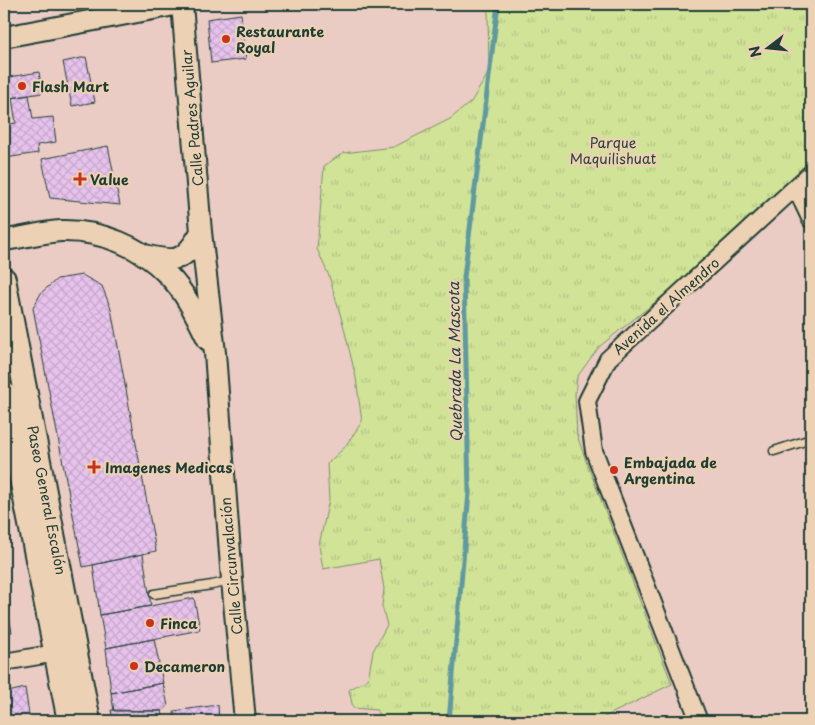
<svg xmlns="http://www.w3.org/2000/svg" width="815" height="725" font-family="'Playpen Sans',sans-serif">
<defs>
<pattern id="grass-tufts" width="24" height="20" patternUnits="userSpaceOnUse" patternTransform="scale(1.25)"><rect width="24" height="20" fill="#d1e397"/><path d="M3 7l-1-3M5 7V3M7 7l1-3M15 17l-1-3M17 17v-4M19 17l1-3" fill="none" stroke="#b3c483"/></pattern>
<pattern id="building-cross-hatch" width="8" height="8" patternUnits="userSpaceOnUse" patternTransform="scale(1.25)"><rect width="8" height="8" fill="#e7c2ec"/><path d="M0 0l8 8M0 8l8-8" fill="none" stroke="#c6a8cb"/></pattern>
</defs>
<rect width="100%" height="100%" fill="#ebccc5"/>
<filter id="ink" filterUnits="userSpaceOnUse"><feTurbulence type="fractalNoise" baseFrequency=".02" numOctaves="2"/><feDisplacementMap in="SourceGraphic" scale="10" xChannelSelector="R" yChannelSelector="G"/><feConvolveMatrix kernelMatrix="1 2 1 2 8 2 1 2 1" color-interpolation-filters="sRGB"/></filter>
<g filter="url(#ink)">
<!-- grass -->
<path fill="url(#grass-tufts)" stroke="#789066" d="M483 4H811V172L765 215 600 346 590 359 577 377 575 394 577 435 586 461 672 684 596 721H381L377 710 353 708 349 690 368 679 373 651 387 625 382 606 384 589 379 559 323 569 319 545 329 500 327 464 344 448 362 422 356 378 343 324 329 276 317 249 324 166 343 153 394 147 450 119 471 102 489 72 488 12Z"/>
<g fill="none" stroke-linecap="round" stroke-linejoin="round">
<!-- stream -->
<path stroke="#5f9aa0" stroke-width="5" d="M449 721 469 492 464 277 498 4"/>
</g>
<!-- building -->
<path fill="url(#building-cross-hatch)" stroke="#1f3d34" d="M241 14 246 59 211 63 207 19Z
M86 57 95 102 72 106 63 62Z
M39 72 42 93 4 99V78Z
M29 95 33 119 53 117 56 142 37 145 38 153 5 158 4 125 16 123 12 98Z
M108 146 120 205 50 198 42 159Z
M82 275 102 286 111 309 156 551 83 567 33 308 41 293 57 279Z
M143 554 151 606 100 615 93 565Z
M4 591 12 632 4 634Z
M194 598 200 630 106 648 100 615Z
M154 639 163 683 111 693 106 648Z
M163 683 168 706 162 711H114L111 693Z
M25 688 30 721H4V693Z
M218 705 219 721H175L174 711Z
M111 710 162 711 164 721H113Z"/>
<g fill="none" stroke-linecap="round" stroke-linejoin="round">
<defs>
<path id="service" d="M774 451 811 439
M154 594 212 585 230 581"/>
<path id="minor" d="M796 188 811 220
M4 662 56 653
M699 721 594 451 587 401 608 359 811 173"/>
<path id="tertiary" d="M182 4 201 232 215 353 232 580 245 721
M4 37 180 4
M4 240C23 238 42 232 61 231 100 230 141 246 168 275 186 293 197 317 208 340
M145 255C176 263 184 262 201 232"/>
<path id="secondary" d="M4 279 89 721
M4 393 69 721"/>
</defs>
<!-- service casing -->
<use href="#service" stroke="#1f3d34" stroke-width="11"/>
<!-- minor casing -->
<use href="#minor" stroke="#1f3d34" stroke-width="20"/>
<!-- tertiary casing -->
<use href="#tertiary" stroke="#1f3d34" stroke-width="24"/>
<!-- secondary casing -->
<use href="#secondary" stroke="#1f3d34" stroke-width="26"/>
<!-- service -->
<use href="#service" stroke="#edd1b4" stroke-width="8"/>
<!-- minor -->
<use href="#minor" stroke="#edd1b4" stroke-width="16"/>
<!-- tertiary -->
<use href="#tertiary" stroke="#edd1b4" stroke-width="20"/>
<!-- secondary -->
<use href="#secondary" stroke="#edd1b4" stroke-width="22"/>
</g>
</g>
<!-- markers -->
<g fill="#c8321e" stroke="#edd1b4" stroke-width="2">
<circle cx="226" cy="39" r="5"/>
<circle cx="22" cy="86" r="5"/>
<path d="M77.5 171.5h5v5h5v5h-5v5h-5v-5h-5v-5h5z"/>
<path d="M91.5 459.5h5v5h5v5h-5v5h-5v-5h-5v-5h5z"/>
<circle cx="614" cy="470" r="5"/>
<circle cx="150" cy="623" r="5"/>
<circle cx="134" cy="666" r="5"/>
</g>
<g text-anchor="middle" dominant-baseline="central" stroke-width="4.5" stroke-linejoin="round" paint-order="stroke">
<!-- poi labels -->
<g font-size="14" font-weight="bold" fill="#1f3d34" stroke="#edd1b4" text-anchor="start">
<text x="236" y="31">Restaurante<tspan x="236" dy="16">Royal</tspan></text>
<text x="32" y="86">Flash Mart</text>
<text x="90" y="179">Value</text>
<text x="624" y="462">Embajada de<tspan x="624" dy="16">Argentina</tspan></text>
<text x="105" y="467">Imagenes Medicas</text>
<text x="160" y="623">Finca</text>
<text x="144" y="666">Decameron</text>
</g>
<!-- street labels -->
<g font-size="14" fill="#1f3d34" stroke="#edd1b4">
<text transform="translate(192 118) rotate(-95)">Calle Padres Aguilar</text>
<text transform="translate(666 306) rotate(-42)">Avenida el Almendro</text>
<text transform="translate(47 500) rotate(79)">Paseo General Escalón</text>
<text transform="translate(231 566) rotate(-95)">Calle Circunvalación</text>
</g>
<!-- park labels -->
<g font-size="14" fill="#284539" stroke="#edd1b4">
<text x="613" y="142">Parque<tspan x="613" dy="16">Maquilishuat</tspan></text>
</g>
<!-- water labels -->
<g font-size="15" font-style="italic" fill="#24453d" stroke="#edd1b4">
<text transform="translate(454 362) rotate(-91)">Quebrada La Mascota</text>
</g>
</g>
<!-- margin -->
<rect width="815" height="725" fill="none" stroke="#edd1b4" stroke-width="20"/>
<rect x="10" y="10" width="795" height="705" fill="none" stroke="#1f3d34" stroke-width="2" filter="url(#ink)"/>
<!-- north arrow -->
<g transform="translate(768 48) rotate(254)" stroke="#edd1b4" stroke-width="4" paint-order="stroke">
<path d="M0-4L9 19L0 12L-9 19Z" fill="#1f3d34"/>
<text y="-8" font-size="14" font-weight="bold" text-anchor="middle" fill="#1f3d34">N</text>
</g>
</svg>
